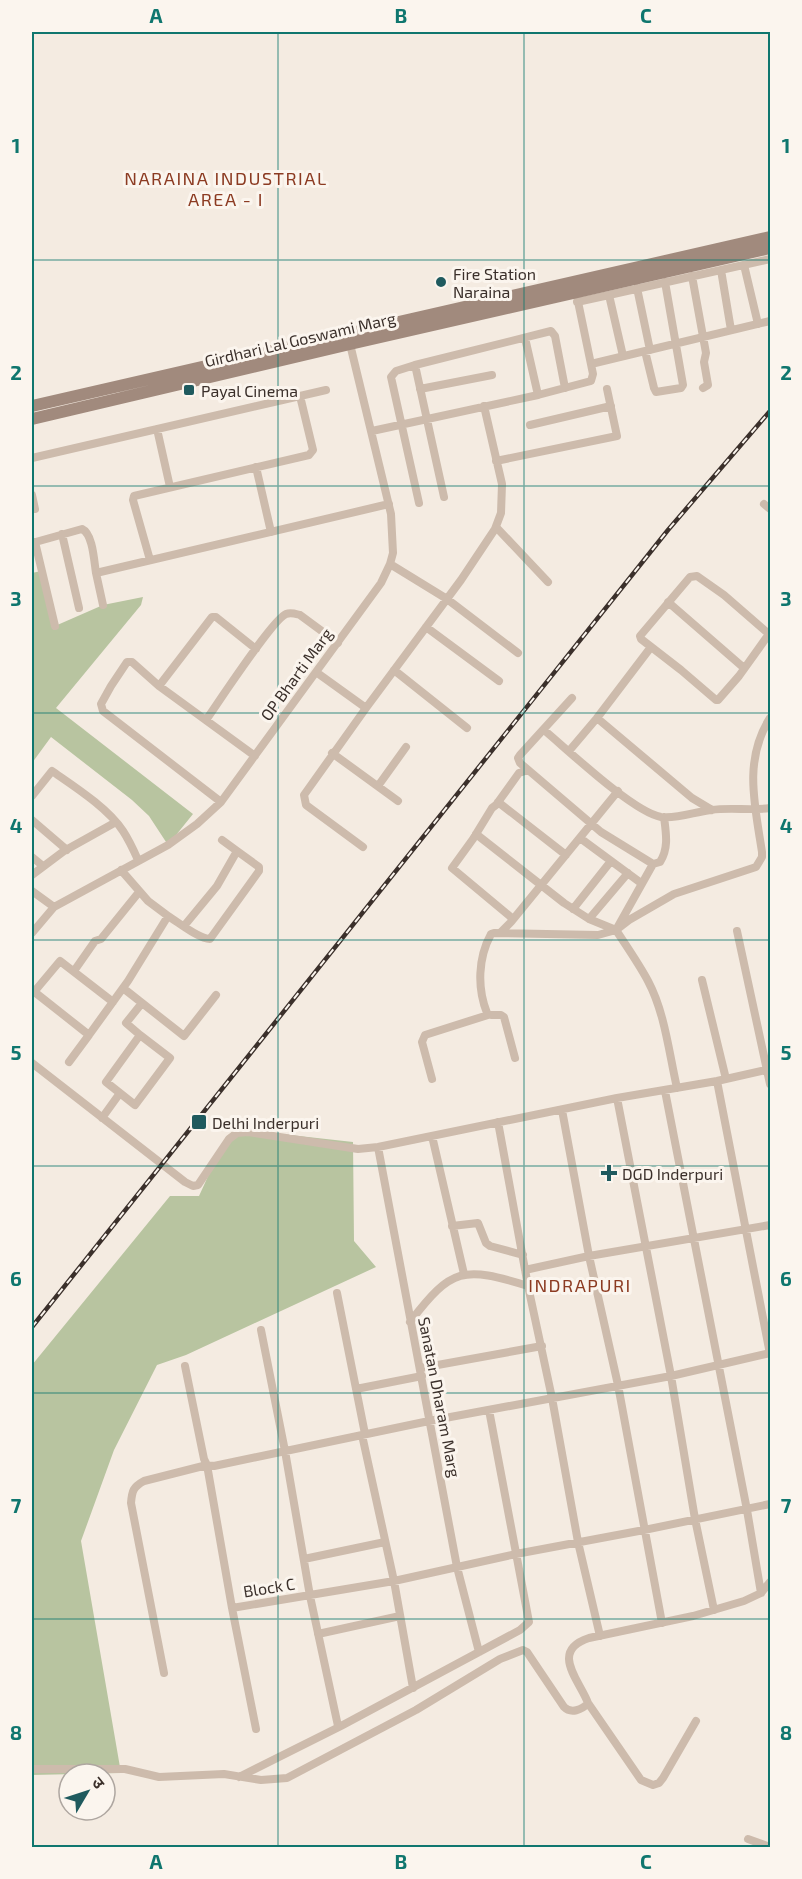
<svg xmlns="http://www.w3.org/2000/svg" width="802" height="1879" font-family="'Exo 2','Noto Sans Devanagari',sans-serif">
<rect width="100%" height="100%" fill="#f4ebe1"/>
<!-- green -->
<path fill="#b8c4a0" d="M41 571 55 626 103 605 143 597 141 605 56 708 193 814 168 845 149 816 132 800 51 737 32 763V573Z
M236 1129 353 1142 354 1241 376 1267 186 1355 157 1365 114 1450 81 1541 121 1773 32 1775V1365L170 1196H199L226 1137Z"/>
<g fill="none" stroke-linecap="round" stroke-linejoin="round">
<!-- street -->
<path stroke="#cdbbac" stroke-width="8" d="M744 265 758 324
M721 270 731 330
M692 276 706 353 704 362 708 385 703 388
M637 288 650 350
M609 295 770 259
M577 302 609 295 623 356
M525 338 538 395
M645 351 654 388 656 392 681 388 683 385 665 282
M591 364 770 321
M415 365 396 371 391 377 419 503
M420 389 492 375
M530 425 611 406
M157 429 170 487
M372 431 538 395 591 381 593 374 576 292
M32 458 300 396
M496 461 617 436 607 389
M256 467 271 532
M32 495 35 509
M444 497 415 365 551 331 555 336 565 388
M764 504 770 509
M496 527 548 582
M62 534 79 608
M35 542 55 626
M32 543 82 529C93 534 94 561 96 573
M150 560 133 500 134 496 309 455 313 450 300 396 326 390
M390 564 447 599 518 653
M668 602 744 668
M103 605 96 573 389 504
M426 627 499 681
M769 634 739 676 718 700H716L681 670 641 639 640 636 690 577 697 576 724 595 770 635
M651 647 597 718 692 798 712 810
M394 670 467 728
M316 672 366 708
M159 686 212 617H216L256 649
M572 698 520 755 518 758 520 763 601 832 653 864 660 862C669 848 666 833 664 817
M206 720C218 703 273 619 286 614 291 612 296 614 300 615L338 643
M544 730C568 750 633 812 661 817 678 819 694 812 711 810 731 807 751 811 770 808
M569 751 597 718
M332 753 398 801
M378 786 406 747
M32 796 52 771C75 787 108 808 123 831 129 840 134 851 138 860
M221 802 103 711 101 704 111 686 127 662H132L159 686 255 756
M498 802 566 855
M32 820 67 850
M476 834 564 903 589 919 616 930
M580 838 641 883
M222 840 237 851
M363 847 306 805 304 795 366 708 461 580 495 529 501 513 502 484 484 406
M32 857 43 866
M32 875 64 851 116 822
M32 891 54 907
M573 909 611 861
M168 916C178 922 199 939 210 939L259 871V867L237 851 217 886 184 926
M589 919 628 873
M511 922 618 791
M737 931 770 1084
M32 933 54 907 168 845 197 824 221 802 381 583 390 564 393 553 391 514 349 340
M500 933 511 922 512 918 452 868 473 839 492 808 496 805 519 773 528 770
M74 971 95 941 101 939 139 892
M702 980 726 1079
M123 988 184 1036 216 995
M32 990 89 1035 128 981 168 916 148 901 121 870
M34 992 60 961 113 1002
M140 1035 170 1058 135 1105 106 1082Z
M140 1035 126 1023 142 1003
M515 1058 504 1017 501 1015H491L487 1013C477 988 478 958 491 934L494 933 598 935 616 930 653 864
M69 1062 89 1035
M32 1063 185 1182 193 1186 198 1185 229 1139 237 1133 248 1132 358 1149 378 1147 617 1098 717 1081 770 1069
M432 1079 422 1042 425 1035 488 1015
M717 1081 770 1354
M677 1088C669 1053 665 1013 648 981 639 964 627 947 616 930L629 920 674 894 756 867 762 857V852C755 806 743 760 770 718
M665 1091 747 1510 761 1593
M617 1098 671 1376 695 1519 714 1610
M562 1110 589 1256 618 1385 662 1623
M102 1118 120 1093
M498 1122 528 1286 552 1398 578 1542 600 1636
M432 1136 464 1274
M378 1147 457 1567 479 1652
M452 1226 478 1223 486 1243 490 1246 523 1255
M525 1270 589 1256 770 1225
M337 1293 365 1434
M410 1322C452 1267 463 1266 528 1286
M261 1330 285 1451 310 1596 338 1726
M185 1366 204 1459 207 1465 214 1466 429 1421 671 1376 770 1353
M421 1368 542 1346
M356 1389 422 1376
M362 1435 394 1581 413 1688
M304 1559 385 1542
M232 1608 394 1581 516 1554 644 1530 770 1504
M318 1634 400 1616
M164 1673 131 1503C132 1491 133 1487 144 1481L207 1465 232 1608 256 1729
M588 1703 641 1780 653 1785 659 1783 663 1778 696 1721
M32 1769H125L159 1777 224 1774 261 1780 287 1778 416 1710 500 1659 523 1650 527 1652 564 1707C571 1714 582 1710 588 1703 580 1681 549 1651 589 1638L693 1616 744 1601 761 1593 770 1582
M239 1777 341 1726 520 1630 529 1622 489 1410
M748 1839 770 1847"/>
<!-- secondary -->
<path stroke="#a18a7d" stroke-width="12" d="M32 406 770 237
M32 419 350 344 770 248"/>
<defs>
<path id="rail" d="M32 1327 668 530 770 411"/>
</defs>
<!-- rail casing -->
<use href="#rail" stroke="#3b302b" stroke-width="4.5"/>
<!-- rail -->
<use href="#rail" stroke="#fbf5ee" stroke-width="2" stroke-dasharray="7" stroke-linecap="butt"/>
</g>
<!-- grid -->
<path fill="none" stroke="#0f766e" stroke-width="1.5" stroke-opacity="0.55" d="M278 32V1848M524 32V1848M32 260H770M32 486H770M32 713H770M32 940H770M32 1166H770M32 1393H770M32 1619H770"/>
<!-- markers -->
<g fill="#1f5a5e" stroke="#fbf5ee" stroke-width="2">
<circle cx="441" cy="282" r="6"/>
<rect x="183" y="384" width="12" height="12" rx="3"/>
<rect x="191" y="1114" width="16" height="16" rx="3"/>
<path d="M606 1164h6v6h6v6h-6v6h-6v-6h-6v-6h6z"/>
</g>
<g text-anchor="middle" dominant-baseline="central" stroke-width="6" stroke-linejoin="round" paint-order="stroke">
<!-- poi labels -->
<g font-size="16" fill="#3b302b" stroke="#fbf5ee" text-anchor="start">
<text x="453" y="273">Fire Station<tspan x="453" dy="18">Naraina</tspan></text>
<text x="201" y="390">Payal Cinema</text>
<text x="212" y="1122">Delhi Inderpuri</text>
<text x="622" y="1173">DGD Inderpuri</text>
</g>
<!-- street labels -->
<g font-size="16" fill="#3b302b" stroke="#fbf5ee">
<text transform="translate(300 339) rotate(-13)">Girdhari Lal Goswami Marg</text>
<text transform="translate(296 674) rotate(-54)">OP Bharti Marg</text>
<text transform="translate(440 1397) rotate(79)">Sanatan Dharam Marg</text>
<text transform="translate(269 1587) rotate(-9)">Block C</text>
</g>
<!-- neighbourhood labels -->
<g font-size="18" letter-spacing="1.5" fill="#8c3b22" stroke="#fbf5ee">
<text x="226" y="178">NARAINA INDUSTRIAL<tspan x="226" dy="21">AREA - I</tspan></text>
<text x="580" y="1285">INDRAPURI</text>
</g>
</g>
<!-- border -->
<rect width="802" height="1879" fill="none" stroke="#fbf5ee" stroke-width="66"/>
<!-- north arrow -->
<g transform="translate(87 1792) rotate(51)"><circle r="28" fill="#fbf5ee" stroke="#aea6a0" stroke-width="1.5"/>
<path d="M0-4.5L10 22L0 15L-10 22Z" fill="#1f5a5e"/>
<text y="-9" font-size="16" font-weight="bold" text-anchor="middle" fill="#3b302b">उ</text>
</g>
<rect x="33" y="33" width="736" height="1813" fill="none" stroke="#0f766e" stroke-width="2"/>
<g font-size="20" text-anchor="middle" font-weight="bold" fill="#0f766e">
<text x="156" y="23">A</text>
<text x="401" y="23">B</text>
<text x="646" y="23">C</text>
<text x="16" y="153">1</text>
<text x="786" y="153">1</text>
<text x="16" y="380">2</text>
<text x="786" y="380">2</text>
<text x="16" y="606">3</text>
<text x="786" y="606">3</text>
<text x="16" y="833">4</text>
<text x="786" y="833">4</text>
<text x="16" y="1060">5</text>
<text x="786" y="1060">5</text>
<text x="16" y="1286">6</text>
<text x="786" y="1286">6</text>
<text x="16" y="1513">7</text>
<text x="786" y="1513">7</text>
<text x="16" y="1740">8</text>
<text x="786" y="1740">8</text>
<text x="156" y="1869">A</text>
<text x="401" y="1869">B</text>
<text x="646" y="1869">C</text>
</g>
</svg>
